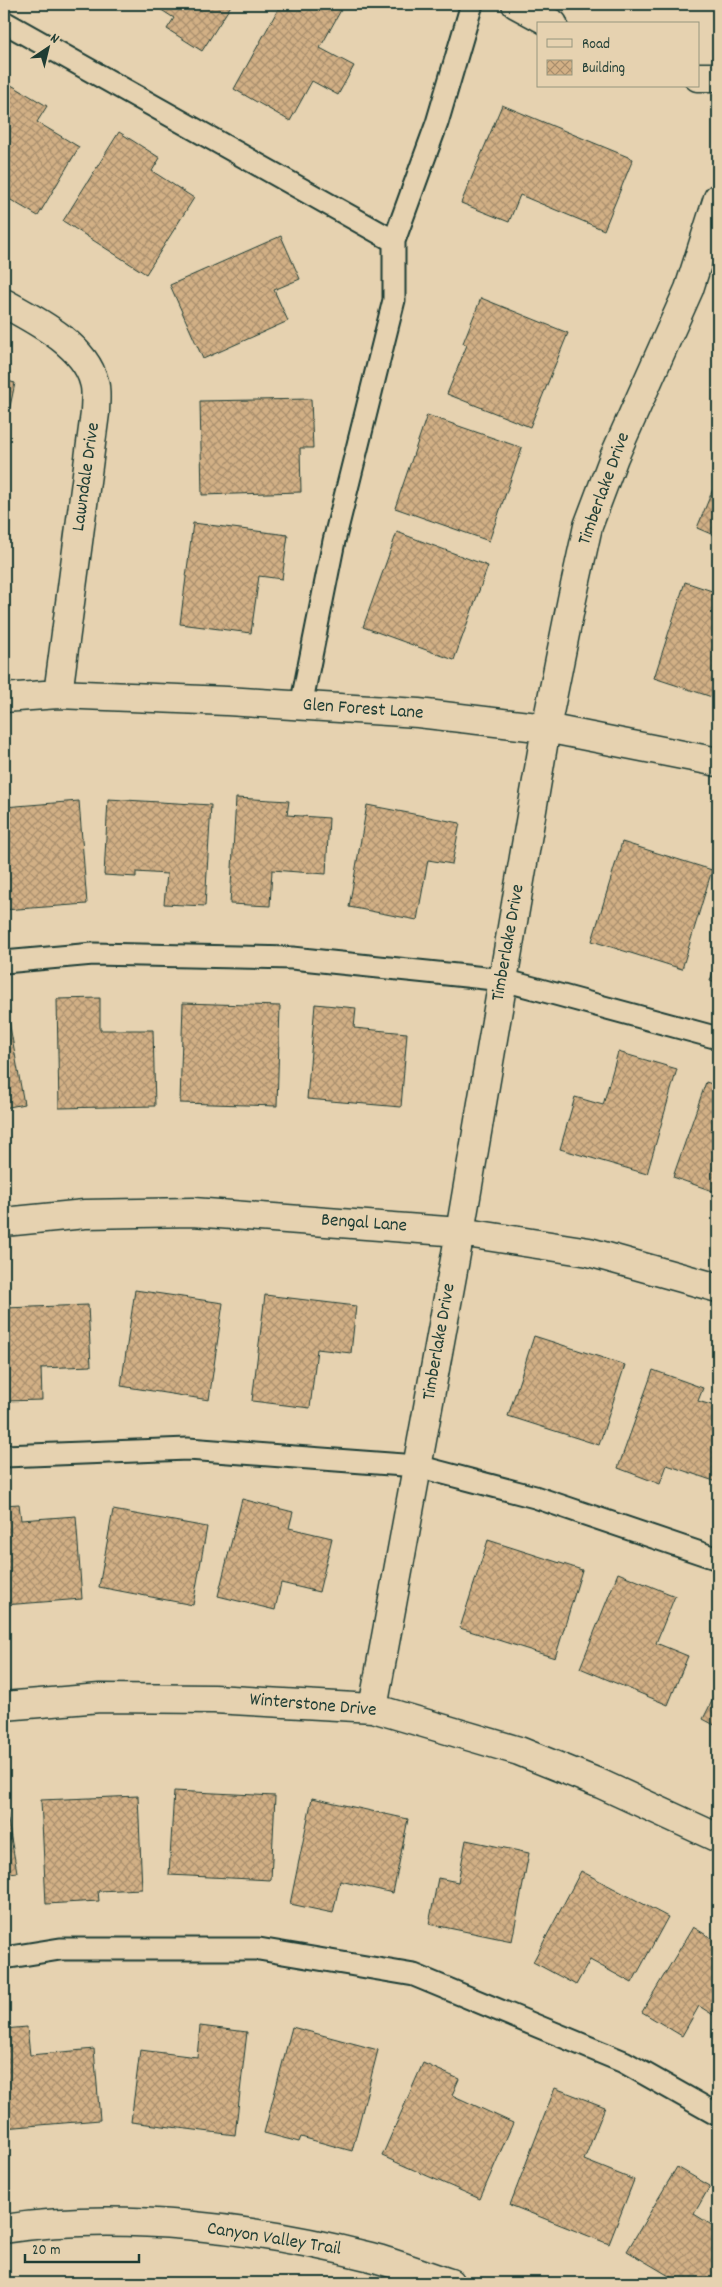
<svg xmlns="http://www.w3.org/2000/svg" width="722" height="2287" font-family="Dekko,sans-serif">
<defs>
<pattern id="building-cross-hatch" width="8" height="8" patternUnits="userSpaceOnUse" patternTransform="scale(1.25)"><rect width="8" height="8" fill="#d2b085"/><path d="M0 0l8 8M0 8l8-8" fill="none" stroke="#aa906e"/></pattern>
</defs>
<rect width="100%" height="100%" fill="#e6d2b0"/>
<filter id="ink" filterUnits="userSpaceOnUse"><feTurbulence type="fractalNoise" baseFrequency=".02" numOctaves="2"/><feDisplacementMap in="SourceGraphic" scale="10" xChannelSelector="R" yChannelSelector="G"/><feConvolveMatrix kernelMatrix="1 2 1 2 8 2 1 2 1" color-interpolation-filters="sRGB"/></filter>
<g filter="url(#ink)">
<!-- building -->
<path fill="url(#building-cross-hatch)" stroke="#1f3d34" d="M152 4H232L202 51 167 29 174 18Z
M281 4H329L341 10 320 48 354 66 338 95 312 81 290 121 234 89Z
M6 82 47 106 37 122 79 147 38 216 4 196V86Z
M502 105 633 159 604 230 520 195 509 222 461 203Z
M119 132 160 158 152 171 194 198 146 274 63 221Z
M281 236 300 279 274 290 288 321 203 359 170 285Z
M481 298 568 333 530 427 447 394 467 345 463 343Z
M4 380 15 383 4 435Z
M311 399 313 448H300L301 492 202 495 200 401Z
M427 415 522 448 489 541 395 508Z
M718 477V537L697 528Z
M193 523 288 535 282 579 259 576 251 633 180 624Z
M397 532 488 566 454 660 363 627Z
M685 582 718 593V699L654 678Z
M236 798 289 801 287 815 329 818 326 874 272 870 270 906 230 904Z
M108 799 211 805 205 906 164 904 167 874 136 872V877L104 875Z
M79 801 87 904 4 910V807Z
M367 805 460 823 452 864 428 860 417 920 349 907Z
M622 842 712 870 682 969 592 941Z
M718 957V984L710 981Z
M100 998V1030H153L155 1106 59 1108 57 999Z
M183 1003 280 1006 277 1106 180 1103Z
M4 1004H6L24 1104 4 1108Z
M315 1004 356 1008 354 1028 407 1033 401 1107 307 1099Z
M618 1052 677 1069 647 1174 560 1149 575 1097 603 1105Z
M706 1082 718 1086V1193L673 1177Z
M135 1290 223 1303 209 1400 121 1386Z
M265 1295 356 1306 351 1353 317 1349 310 1408 252 1401Z
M88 1305 91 1366 41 1368 42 1400 4 1401V1308Z
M534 1336 625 1365 599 1445 508 1416Z
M653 1370 703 1388 698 1401 718 1407 717 1482 667 1465 660 1484 618 1468Z
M242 1499 293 1512 289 1528 332 1538 319 1592 281 1583 275 1610 218 1596Z
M19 1504 21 1520 76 1516 82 1599 4 1605V1505Z
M113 1510 207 1527 193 1605 99 1587Z
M488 1540 582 1570 555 1658 460 1628Z
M618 1573 675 1596 656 1643 688 1656 668 1705 580 1668Z
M718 1689V1727L703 1719Z
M174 1791 275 1796 271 1880 169 1875Z
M138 1796 142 1889 98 1891 99 1901 46 1904 41 1800Z
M312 1798 408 1819 393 1893 340 1881 333 1913 290 1904Z
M4 1804H5L17 1872 4 1874Z
M466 1840 529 1853 512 1941 429 1924 438 1878 458 1882Z
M581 1871 668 1917 632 1983 590 1960 576 1985 533 1962Z
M693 1927 718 1942V2018L699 2006 682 2036 642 2012Z
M200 2026 247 2032 235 2135 131 2122 140 2050 197 2057Z
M27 2027 30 2055 94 2049 100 2120 4 2128V2029Z
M292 2027 378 2050 352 2151 301 2137 299 2142 264 2133Z
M423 2063 459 2079 452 2095 513 2123 480 2199 382 2156Z
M555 2088 605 2107 584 2160 634 2180 609 2244 510 2205Z
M677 2167 710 2186 694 2214 718 2229V2283H681L627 2251Z"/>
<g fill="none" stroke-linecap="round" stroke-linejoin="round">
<defs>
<path id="service" d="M4 22 394 241 437 123 472 4
M301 706 334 541 394 300V241
M4 962 93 954 292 958 466 976 503 980 537 989 718 1038
M4 1456 188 1449 417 1466 535 1497 718 1559
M4 1958 60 1949H259L414 1975 624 2062 718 2115"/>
<path id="minor" d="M516 4 553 24
M698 77H718
M4 303C35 320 85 345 94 382 97 391 95 403 95 413L58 694
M4 698 58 694 227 701 418 713 546 728 718 762
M4 1222 85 1214 193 1212 460 1232 589 1252 718 1288
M4 1706 100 1698 214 1699 373 1708 519 1751 601 1784 718 1838
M373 1708 460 1232 546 728 572 599 588 526 614 457 689 289 718 198
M4 2229C121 2211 257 2228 371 2257 398 2264 424 2275 450 2283"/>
</defs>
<!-- service casing -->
<use href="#service" stroke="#1f3d34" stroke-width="25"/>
<!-- minor casing -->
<use href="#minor" stroke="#1f3d34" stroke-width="31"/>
<!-- service -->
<use href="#service" stroke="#e6d2b0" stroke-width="21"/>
<!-- minor -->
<use href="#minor" stroke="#e6d2b0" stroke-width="28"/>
</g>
</g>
<g text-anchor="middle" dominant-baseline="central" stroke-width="4" stroke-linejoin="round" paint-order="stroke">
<!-- street labels -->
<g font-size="19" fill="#1f3d34" stroke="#e6d2b0">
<text transform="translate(87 477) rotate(-82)">Lawndale Drive</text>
<text transform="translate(605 489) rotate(-70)">Timberlake Drive</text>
<text transform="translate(363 710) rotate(4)">Glen Forest Lane</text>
<text transform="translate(509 943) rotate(-80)">Timberlake Drive</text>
<text transform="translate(364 1224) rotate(4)">Bengal Lane</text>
<text transform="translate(440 1342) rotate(-80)">Timberlake Drive</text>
<text transform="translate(313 1706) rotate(5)">Winterstone Drive</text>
<text transform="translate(274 2240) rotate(9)">Canyon Valley Trail</text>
</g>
</g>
<!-- margin -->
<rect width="722" height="2287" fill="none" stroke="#e6d2b0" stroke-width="20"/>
<rect x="10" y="10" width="702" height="2267" fill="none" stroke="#1f3d34" stroke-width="2" filter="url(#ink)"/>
<!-- legend -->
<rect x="537" y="22" width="162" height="65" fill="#e6d2b0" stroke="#96967e"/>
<rect x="547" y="39" width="25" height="8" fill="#e6d2b0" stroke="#96967e"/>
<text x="582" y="48" font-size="15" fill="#1f3d34">Road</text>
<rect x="547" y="60" width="25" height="15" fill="url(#building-cross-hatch)" stroke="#96967e"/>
<text x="582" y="72" font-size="15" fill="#1f3d34">Building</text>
<!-- north arrow -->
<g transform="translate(48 48) rotate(35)" stroke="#e6d2b0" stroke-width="4" paint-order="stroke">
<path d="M0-4L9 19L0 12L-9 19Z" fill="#1f3d34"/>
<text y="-8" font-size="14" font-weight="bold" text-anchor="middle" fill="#1f3d34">N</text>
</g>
<!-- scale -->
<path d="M25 2254v8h114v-8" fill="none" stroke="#1f3d34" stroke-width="2.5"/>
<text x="32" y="2254" font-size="15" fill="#1f3d34" stroke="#e6d2b0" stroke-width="4" paint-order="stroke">20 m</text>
</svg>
